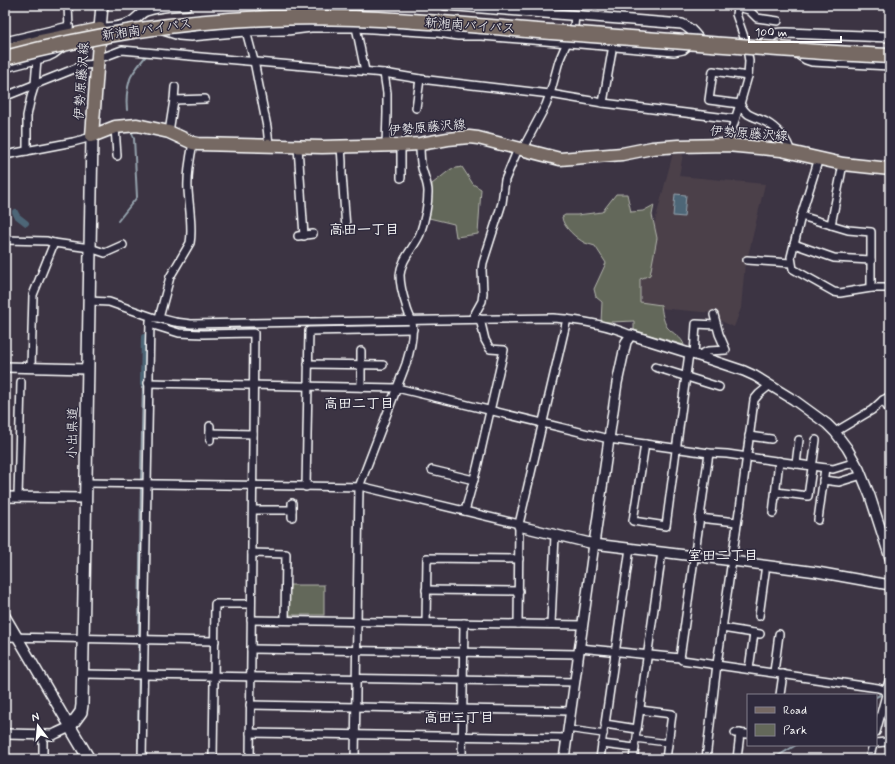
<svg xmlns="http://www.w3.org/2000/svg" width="895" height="764" viewBox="0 0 895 764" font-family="Mynerve,'Klee One',sans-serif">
	<rect width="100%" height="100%" fill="#3c3443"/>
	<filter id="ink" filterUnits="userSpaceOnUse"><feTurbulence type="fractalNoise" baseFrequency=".025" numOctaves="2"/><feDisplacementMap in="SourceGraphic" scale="8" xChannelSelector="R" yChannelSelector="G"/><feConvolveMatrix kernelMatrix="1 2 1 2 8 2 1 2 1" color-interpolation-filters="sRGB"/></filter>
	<g filter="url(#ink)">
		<path fill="#4b404a" d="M673,153L683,154L679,176L765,184L749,252L745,263L741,308L734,327L717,319L713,313L637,306L641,275Z"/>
		<g fill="#64685a" stroke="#b2b4ac">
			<path d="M462,167L473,184L481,189L478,234L456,237L454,224L429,218L432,184L451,169Z"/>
			<path d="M616,194H627L631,212L643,211L654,205L652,215L657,238L650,275L640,279V302L661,305C662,313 663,320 667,327C673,334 682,337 684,345L634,330V321L611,322H601L602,302L596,297L594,289L606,263L595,246C592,245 588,244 585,243C577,239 562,226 562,217L565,215H577L602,212Z"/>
			<rect x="288" y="585" width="36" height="30"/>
		</g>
		<path fill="#4e6677" stroke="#95a3ad" d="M675,194L686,195L684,217L673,216Z"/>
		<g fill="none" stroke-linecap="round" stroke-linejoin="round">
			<g stroke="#95a3ad" stroke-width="2">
				<path d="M127,110C126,101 127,89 130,79C132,73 142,61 146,56"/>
				<path d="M118,221L137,197L134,138L132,133"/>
				<path d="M141,481L143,383"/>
				<path d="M139,637L141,486"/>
				<path d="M876,697L880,695"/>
				<path d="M138,759L139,642"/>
				<path d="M773,759L796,745"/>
			</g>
			<g stroke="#4e6677" stroke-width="6">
				<path d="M5,122L7,149"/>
				<path d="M15,212L17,216L26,223"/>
				<path d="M143,383L144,337"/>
			</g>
			<g stroke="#fff" stroke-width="8">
				<g id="pedestrian">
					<path d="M568,729L604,734"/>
					<path d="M636,739L668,743"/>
					<path d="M602,744L605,724"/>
					<path d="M635,748L637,729"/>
				</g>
			</g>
			<g stroke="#fff" stroke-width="10">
				<g id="minor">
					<path d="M68,5L69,29"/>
					<path d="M355,5L356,27L365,71"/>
					<path d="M738,7L749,10L757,18L778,21"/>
					<path d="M246,31L254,61L267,127L269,145"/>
					<path d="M573,36L575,16"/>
					<path d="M5,41L69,26"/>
					<path d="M98,59L122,50L384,73L420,79L550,94L603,103L735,119"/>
					<path d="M5,68L48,57L54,54L62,48"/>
					<path d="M384,73L387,93V113L386,145"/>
					<path d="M748,76L713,71L709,100L740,104C742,107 744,111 748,114C753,117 760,119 766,122C775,127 789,140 790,151"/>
					<path d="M6,96L84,65L97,64"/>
					<path d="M174,100L205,99"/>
					<path d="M603,103L613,45"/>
					<path d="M416,108L420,79"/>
					<path d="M115,127L117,156"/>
					<path d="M169,132L174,100L175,87"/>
					<path d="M727,145L740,104L748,76L749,61L746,43L736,14L738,5"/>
					<path d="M341,146L342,162V174L346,228"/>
					<path d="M298,147L304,236"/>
					<path d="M522,150L546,105L550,94L559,61L567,42"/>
					<path d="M27,151V116L31,97L35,84L37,59"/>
					<path d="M5,155L73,142L88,138L92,136"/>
					<path d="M819,158L801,216L791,257L793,269L834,292L840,293L871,288H890"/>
					<path d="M401,178V145"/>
					<path d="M801,216L848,230L871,232V288"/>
					<path d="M831,225L843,164"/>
					<path d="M298,236L313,234"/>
					<path d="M5,240L47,241L54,243L90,248L105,253L123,245"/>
					<path d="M794,244L834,258L871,260"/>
					<path d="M747,260L791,263"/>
					<path d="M89,301L109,302L155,318H159L175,322L191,324L553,318C579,320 606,324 631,335"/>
					<path d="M159,318L170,277L190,243C193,228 189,206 188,190C187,174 190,158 193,143"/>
					<path d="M472,319L482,301L483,293L482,270L483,263L498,216L502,203L505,180L515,156L518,149"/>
					<path d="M150,324L179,333L203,334L254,333L250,759"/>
					<path d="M694,355L696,324L716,325"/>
					<path d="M697,356L708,351L726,350L719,334L714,315"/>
					<path d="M308,364L383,365"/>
					<path d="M31,367L33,295L54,243"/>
					<path d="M655,367L719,387"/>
					<path d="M148,383L397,388L609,439L709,453L727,454L833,469L856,462"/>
					<path d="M361,387V351"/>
					<path d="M883,400L890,411"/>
					<path d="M835,432L872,410L883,400L890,396"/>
					<path d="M210,433L253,434"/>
					<path d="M749,436L771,439"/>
					<path d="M210,440V426"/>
					<path d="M645,444L633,521L666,526L689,353"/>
					<path d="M796,464L799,440"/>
					<path d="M432,470L474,480"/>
					<path d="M823,480L839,482L862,475"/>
					<path d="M87,483L364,487L519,524L518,624"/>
					<path d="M306,487L309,331L413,329"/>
					<path d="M776,492L808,496L816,440"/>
					<path d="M18,497L21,382"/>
					<path d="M253,510H292"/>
					<path d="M465,511L477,468L504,350L490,349L485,340L480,319"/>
					<path d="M773,513L779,461"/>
					<path d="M292,517V503"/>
					<path d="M699,518L737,522"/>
					<path d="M818,520L825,468"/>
					<path d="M519,524L567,319"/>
					<path d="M630,548L605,724L637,729L662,552"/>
					<path d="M252,553L286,554L285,620"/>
					<path d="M426,590L519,591"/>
					<path d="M759,616L766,565"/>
					<path d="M251,620L583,625"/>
					<path d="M426,622L427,558L519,559"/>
					<path d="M551,624L555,535"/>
					<path d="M722,628L760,634"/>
					<path d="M5,637L215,641"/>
					<path d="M580,648L680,658L682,660L878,688L887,691L876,732"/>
					<path d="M251,649L579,654"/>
					<path d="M680,658L709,453"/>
					<path d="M749,669L754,633"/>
					<path d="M774,672L779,634"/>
					<path d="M83,674L575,682"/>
					<path d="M780,695L783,674"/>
					<path d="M250,705L571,711"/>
					<path d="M640,710L672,714L666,759"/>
					<path d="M250,733L567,738"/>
					<path d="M735,733L747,734"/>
					<path d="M43,735V759"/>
					<path d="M876,743L885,742L890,741"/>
					<path d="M142,759L150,321"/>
					<path d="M213,759L215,604H251"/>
					<path d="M355,759L359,487L406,364C410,351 414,336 412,322C410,316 407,311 406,305C403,296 400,285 400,275C401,259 414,248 420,234C424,222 428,204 428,192C428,184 424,176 422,168C420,160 420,152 420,144"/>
					<path d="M462,759L464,623"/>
					<path d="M600,759L602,744L635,748L633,759"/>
					<path d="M706,759L717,664L739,511L740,509L754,400L759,394L770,385"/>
					<path d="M737,759L740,733"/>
					<path d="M869,759L873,745"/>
				</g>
			</g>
			<g stroke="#fff" stroke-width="12">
				<g id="tertiary">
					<path d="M445,5L682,24C689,27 693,32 698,38"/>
					<path d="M100,29C110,27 123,27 131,22C137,19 140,13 146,11C159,6 174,6 187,5"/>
					<path d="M160,29L179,35L191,36L246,31L287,30L311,27H356L438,32L458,35H482L545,40L674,51L683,49L692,42"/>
					<path d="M758,44C768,45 767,38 775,34C778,33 782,33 786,33L890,37"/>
					<path d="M794,51L806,59L812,61L890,65"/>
					<path d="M5,367L88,369"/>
					<path d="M5,497L86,498"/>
					<path d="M519,526L594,544L694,556L817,572L890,585"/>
					<path d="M5,616L70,727L57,733L53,735L5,734"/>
					<path d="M890,681L887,691L890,690"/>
					<path d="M564,759L594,544L617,383L626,342L631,335L705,358L744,371L755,376L794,400L827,424L835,432L847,448L859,469L870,496L890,558"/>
				</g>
			</g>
			<g stroke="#fff" stroke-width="14">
				<g id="secondary">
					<path d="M100,29L102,5"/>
					<path d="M89,759L70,727L81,712L82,705L92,136"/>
				</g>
			</g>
			<g stroke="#fff" stroke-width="15">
				<path id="primary" d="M5,51L41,41L100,29L92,136L115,127L137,125L169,132L193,143L198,144L322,147L401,145L420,144L448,139L469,137L478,138L560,159L622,154L652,148L678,146L727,145L781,150L843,164L890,169"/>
			</g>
			<use href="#pedestrian" stroke="#2f2a3d" stroke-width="5.5"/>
			<use href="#minor" stroke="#2f2a3d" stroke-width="7"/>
			<use href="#tertiary" stroke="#2f2a3d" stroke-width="9"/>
			<use href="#secondary" stroke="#2f2a3d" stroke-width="11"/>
			<use href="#primary" stroke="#766964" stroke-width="12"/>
			<g stroke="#fff" stroke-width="17" stroke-linecap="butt">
				<path id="motorway-bridge" d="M5,58C92,35 180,21 270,18C359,15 449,23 538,31C591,35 645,39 698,43C762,48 826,53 890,56"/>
			</g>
			<use href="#motorway-bridge" stroke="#766964" stroke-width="14"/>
		</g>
	</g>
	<g text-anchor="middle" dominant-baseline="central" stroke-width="3" stroke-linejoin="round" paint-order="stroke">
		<g font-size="13" fill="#fff" stroke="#2f2a3d">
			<text transform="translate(470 26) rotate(4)">新湘南バイパス</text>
			<text transform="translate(147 30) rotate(-8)">新湘南バイパス</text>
			<text transform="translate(82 81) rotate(-86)">伊勢原藤沢線</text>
			<text transform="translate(427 128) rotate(-5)">伊勢原藤沢線</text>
			<text transform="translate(749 134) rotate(4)">伊勢原藤沢線</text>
			<text transform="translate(73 433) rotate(-89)">小出県道</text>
		</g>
		<g font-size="14" font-weight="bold" fill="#fff" stroke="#2f2a3d">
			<text x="364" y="230">高田一丁目</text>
			<text x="359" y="404">高田二丁目</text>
			<text x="723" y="556">室田二丁目</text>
			<text x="459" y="718">高田三丁目</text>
		</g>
	</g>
	<rect width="895" height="764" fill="none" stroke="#2f2a3d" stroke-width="20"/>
	<rect x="10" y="10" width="875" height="744" fill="none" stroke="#fff" stroke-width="1.5" filter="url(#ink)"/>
	<rect x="747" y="694" width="130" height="52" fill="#2f2a3d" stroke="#827f8b"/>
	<rect x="755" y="707" width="20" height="6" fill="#766964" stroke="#827f8b"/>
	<text x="783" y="714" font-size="12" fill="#ffffff">Road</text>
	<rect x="755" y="724" width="20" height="12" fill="#64685a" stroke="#827f8b"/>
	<text x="783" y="734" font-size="12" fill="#ffffff">Park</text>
	<g transform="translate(38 726) rotate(344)" stroke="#2f2a3d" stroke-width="3" paint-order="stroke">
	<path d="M0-3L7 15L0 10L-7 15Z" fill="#ffffff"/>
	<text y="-6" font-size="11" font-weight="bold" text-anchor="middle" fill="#ffffff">N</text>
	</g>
	<path d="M749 36v6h92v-6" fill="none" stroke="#ffffff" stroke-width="2"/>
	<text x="755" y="36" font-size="12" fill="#ffffff" stroke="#2f2a3d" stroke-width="3" paint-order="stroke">100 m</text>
</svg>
